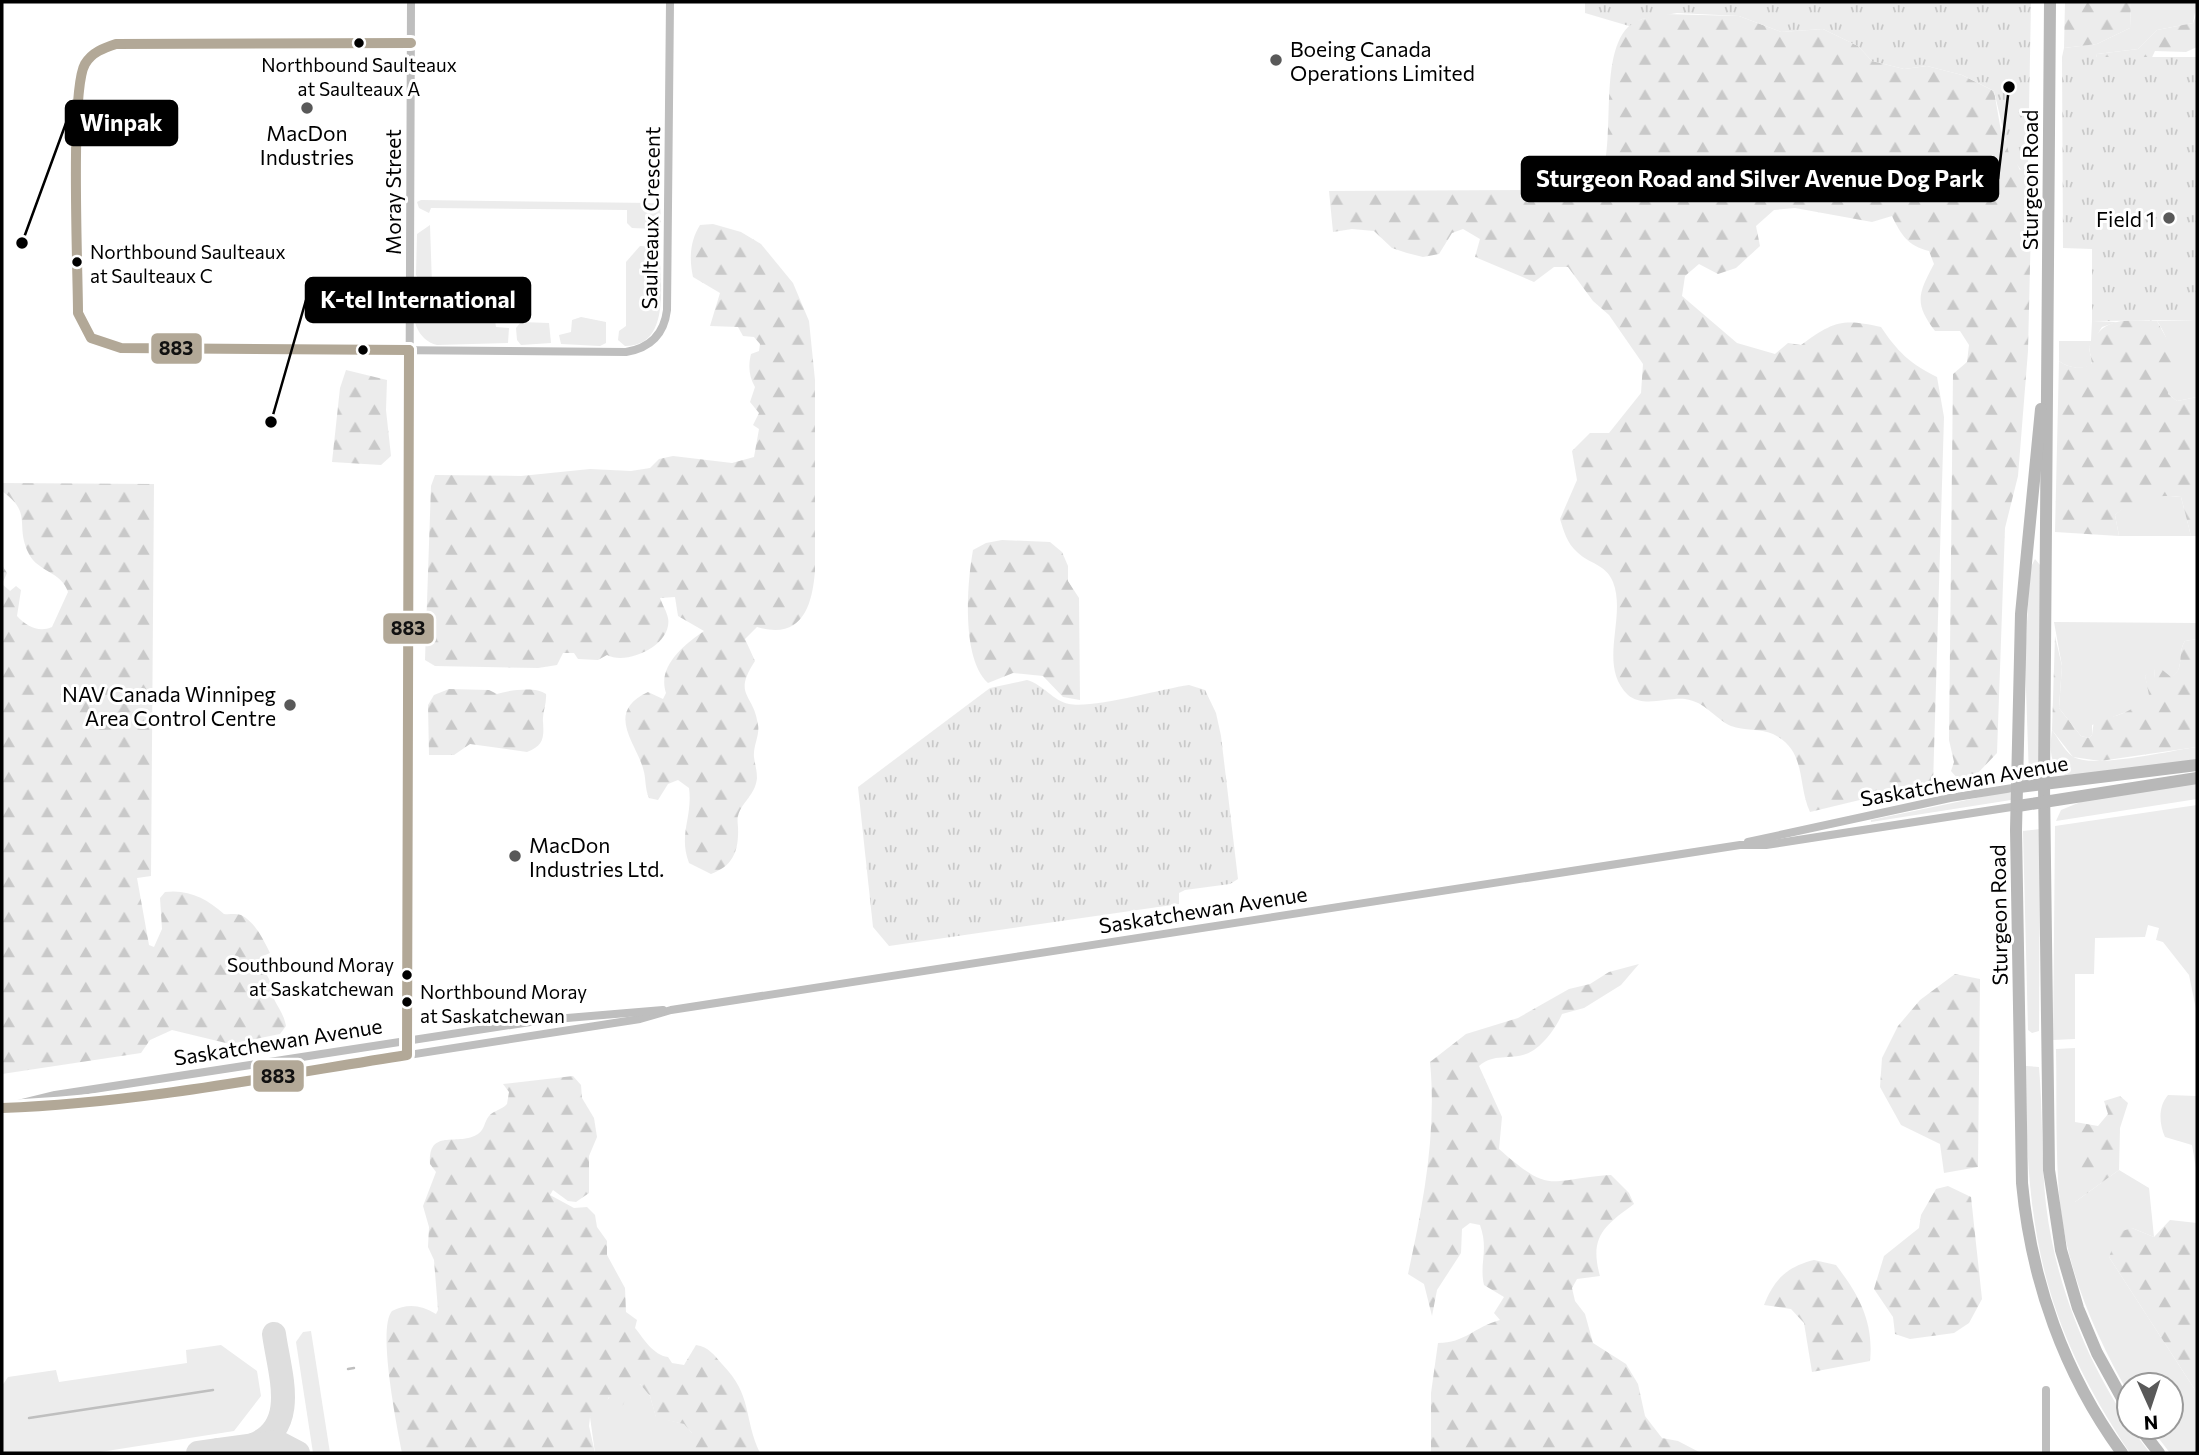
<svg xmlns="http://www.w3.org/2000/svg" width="2199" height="1455" viewBox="0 0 2199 1455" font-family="Commissioner,sans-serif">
	<defs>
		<pattern id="forest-firs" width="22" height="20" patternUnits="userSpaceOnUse" patternTransform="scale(1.75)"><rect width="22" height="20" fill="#ececec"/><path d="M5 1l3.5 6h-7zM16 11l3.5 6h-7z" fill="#c9c9c9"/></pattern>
		<pattern id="park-tufts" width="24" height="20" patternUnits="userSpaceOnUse" patternTransform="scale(1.75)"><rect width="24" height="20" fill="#ececec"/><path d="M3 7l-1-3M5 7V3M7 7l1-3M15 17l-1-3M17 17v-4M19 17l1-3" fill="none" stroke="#c9c9c9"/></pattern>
	</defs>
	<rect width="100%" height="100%" fill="#fff"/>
	<g fill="#ececec">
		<path d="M2131,2H2197L2193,23L2157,30L2138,49L2097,54L2094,64L2062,57L2064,48L2097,44L2130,28Z"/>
		<path d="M421,200L652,203L660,204L661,222L654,229L632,228L627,223V210L431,208L429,213L419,208L417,202Z"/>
		<path d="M430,225L432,285L430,287L422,285L416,275L417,234Z"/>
		<path d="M640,246L655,247L660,253C660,284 671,346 625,346L618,340L619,331L626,326V262Z"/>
		<path d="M431,298L432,320H495L496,327L509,328L508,343L437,345C418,341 406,314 422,300Z"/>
		<path d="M581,317L606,322V343L600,346L561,344L559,335L571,332L572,320Z"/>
		<path d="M2197,320V397L2177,401L2168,394C2168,364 2176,349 2157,321Z"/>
		<path d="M2092,321L2117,322L2102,327L2089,347L2092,365C2082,370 2068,368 2059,361V341H2091Z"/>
		<path d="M521,322L549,323L551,343L521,345L517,340L516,328Z"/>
		<path d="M2158,495L2181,497L2191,536H2119L2115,515L2132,500Z"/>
		<path d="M2035,559L2040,565L2039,769L2037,777H2029L2025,660L2030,569Z"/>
		<path d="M2054,622L2197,623V639L2185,641C2176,655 2186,668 2171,678L2155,669L2154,679L2149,673L2145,676L2150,695L2136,708L2092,725V735L2089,738L2081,736L2059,708L2062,666Z"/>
		<path d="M2052,730C2058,738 2064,750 2072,756C2091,770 2172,750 2197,747V762L2067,776C2048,766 2050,749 2052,730Z"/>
		<path d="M2197,783V799L2056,821L2061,810L2083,801Z"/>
		<path d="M2005,792L2011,793V800L1871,822V820Z"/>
		<path d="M2197,805V1174L2192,1145L2165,1137C2159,1123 2158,1107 2168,1095L2197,1096V1014L2189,975L2163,942L2156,940L2159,928L2148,925L2145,937L2095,938L2094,974H2075V1039L2053,1040L2055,826Z"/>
		<path d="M2040,829L2039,1031L2032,1033L2028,1030L2023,831Z"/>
		<path d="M2075,1048V1202L2119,1170L2149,1188L2154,1237L2132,1228L2109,1257L2197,1393V1453H2170L2150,1427H2171V1385H2129V1394C2096,1337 2067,1271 2060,1204C2055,1153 2057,1100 2056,1049Z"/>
		<path d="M2026,1066L2039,1067C2043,1113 2041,1160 2046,1205C2057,1295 2095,1382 2150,1453H2130C2040,1320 2025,1224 2026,1066Z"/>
		<path d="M311,1331L330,1453H313L296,1342L303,1332Z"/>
		<path d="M221,1345L257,1371L261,1396L234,1431L94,1453H6L2,1450V1386L8,1377L56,1370L59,1382L187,1363L186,1350Z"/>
		<path d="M640,1384L650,1396L656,1417L684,1424L692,1433V1453H595L590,1417L610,1397L626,1394L630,1387Z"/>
	</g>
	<g fill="url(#forest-firs)">
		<path d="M2065,2H2131L2130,28L2097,44L2064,48Z"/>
		<path d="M2197,13V47L2186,52L2155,51L2145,72L2094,64L2097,54L2138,49L2157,30L2193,23Z"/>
		<path d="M1664,14L1739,16L1781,32L1823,29L1858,46L1872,61L1904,69L1927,66L1962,75L1994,91L2001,131L2020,170L2028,164L2031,224L2028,351L2018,476L2005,528L1997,753L1976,775L1957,778L1951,771L1954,762L1949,740L1953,374L1967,362L1969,345L1960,331H1935C1914,303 1918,294 1934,264L1929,251C1908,246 1901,235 1892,216L1872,222L1795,208L1774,210L1756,226L1760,246L1736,268L1718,274L1699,264L1685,276L1682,296L1737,343L1775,354L1788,343L1801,345C1833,322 1841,318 1881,327C1897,351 1910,364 1937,377L1944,417L1933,785L1925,790L1868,798L1810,812C1797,784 1807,750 1773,734C1760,728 1744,731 1731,726C1714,718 1706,702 1685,699C1668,697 1643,708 1628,695C1597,665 1627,618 1613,582C1606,564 1589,564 1577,552C1567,543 1564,532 1560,519L1577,480L1572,451L1590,433H1609L1641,393L1643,364L1609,315L1593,301L1568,267H1554L1534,282L1475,257L1480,239L1463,229L1452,233L1439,254L1423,257L1407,253L1392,248L1374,231L1352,229L1333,232L1329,191L1526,190L1567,193L1594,191C1621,158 1595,61 1628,27C1637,18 1652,17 1664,14Z"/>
		<path d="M713,224L741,232L761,244L793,283L809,321L815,380V571C812,608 801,640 757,627L745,639L755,661C732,696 754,693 758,725C760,735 753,746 754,757C755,765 757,770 757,778C755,796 742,801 738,816C737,818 738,826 738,827C739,851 733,866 711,874L689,863C678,834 693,817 689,788L678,780L668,784L658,800L649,798C645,789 646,781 644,772C638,744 603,713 648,692L663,699L666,693C657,666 684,645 704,631L678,616L675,597L660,598C662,604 667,612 668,618C673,645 627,666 607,655L598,660L578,659L574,653H563L557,665L538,668L435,666L425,660L431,486L435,475L521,476L590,469L631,471L650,468L659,459L673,456L732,463L754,457L759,429L753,425L759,413L750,402L755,387C749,377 748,366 751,354L759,351L760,344L754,337L743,336L738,327L710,326L720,293L693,277C689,258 690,241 700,225Z"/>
		<path d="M2157,321L2173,350L2168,394L2177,401L2197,397V536H2191L2181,497C2154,494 2136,497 2115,515L2119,536L2055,532L2059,361C2068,368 2082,370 2092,364L2089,347C2104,315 2126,321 2157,321Z"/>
		<path d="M346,370L387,380L386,410L391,456L381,465L332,462L340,388Z"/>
		<path d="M2,483L154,484L151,876L137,878L149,945L154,947L162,929L160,898L165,892C189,889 207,899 224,914C229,915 235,913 241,915C255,922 263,939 270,953L263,956L267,967L265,973C273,982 270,990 274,999C279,1009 284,1015 286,1026L280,1034L230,1044L172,1030L150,1040L141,1053L2,1074V565L7,573L2,584L10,591L16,586L21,590L17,616C26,626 39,633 52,627L68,592C61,571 38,572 29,554C14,525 34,514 2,491Z"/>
		<path d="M1002,540L1050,542L1062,552L1068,566V581L1079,598L1080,700L1063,697L1043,676L1013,673L988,683C961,659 967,583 973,550L986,543Z"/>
		<path d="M2055,636L2062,666L2059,708L2081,736L2089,738L2092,735L2094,720C2118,717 2132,712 2149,695L2145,676L2149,672L2154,678L2155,669L2160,668L2171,677C2186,668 2176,655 2185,641L2197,639V747L2100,761L2073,757L2052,730Z"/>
		<path d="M449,689L489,690L497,694C509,690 536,686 546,694C547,703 542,713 543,722C544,737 544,746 527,752L470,744L454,755H429L428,705L434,695Z"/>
		<path d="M1639,964L1621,985L1584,1008L1562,1014C1556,1028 1541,1049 1526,1054C1509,1060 1494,1053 1479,1066L1502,1117L1499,1149C1552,1196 1548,1179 1611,1175L1629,1193L1634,1204C1604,1226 1589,1237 1600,1276L1577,1279L1572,1288L1575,1301L1585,1314L1593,1343L1626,1364L1638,1384L1645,1416L1662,1438L1678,1441L1701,1453H1431V1393L1438,1343C1465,1343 1474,1327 1500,1320L1494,1313L1504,1297L1484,1285C1479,1263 1489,1250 1480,1225L1470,1223L1462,1229L1461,1253L1437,1290L1432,1316L1424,1284L1408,1274C1423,1205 1437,1133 1430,1062L1466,1034L1518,1018L1569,989L1590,984L1609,972Z"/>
		<path d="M1955,974L1980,979L1978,1167L1944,1173L1940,1144L1901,1125L1880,1087L1882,1058L1898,1026L1920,1000Z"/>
		<path d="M573,1076L581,1085L582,1098L594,1118L597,1137L589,1156V1193L576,1202L568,1201L553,1190L550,1195L574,1208L587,1207L595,1215L597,1227L607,1241V1255L625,1288L626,1312L637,1320L635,1328C644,1339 653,1355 668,1357L672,1363L684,1365L696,1345C709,1347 714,1355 722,1364C753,1396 743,1417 760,1453H692V1433L684,1424L656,1418L650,1396L640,1384L633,1390L630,1388L623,1405L615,1407L609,1397L601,1413L590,1417L589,1426L595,1453H402C397,1427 377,1328 392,1311C408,1303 421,1305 436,1314L438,1310L434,1260L428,1247L429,1227L423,1206L436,1172L430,1164C428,1127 458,1147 478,1134C485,1129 484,1122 489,1116C494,1110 502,1110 507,1104L509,1092L503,1084Z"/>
		<path d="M2120,1096L2128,1103L2120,1128L2119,1170L2075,1202V1122L2098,1126L2108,1114L2104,1101Z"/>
		<path d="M1948,1186L1971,1197L1982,1299L1969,1323L1954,1333L1910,1339L1895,1334L1893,1317L1874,1289L1884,1256L1919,1228L1921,1215L1936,1189Z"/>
		<path d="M2170,1220L2197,1223V1393L2109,1257L2119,1232L2132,1228L2154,1237Z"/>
		<path d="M1814,1260L1836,1265C1859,1295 1874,1322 1870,1361L1812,1372L1804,1323L1791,1309L1764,1305C1774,1280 1786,1267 1814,1260Z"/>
	</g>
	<g fill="url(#park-tufts)">
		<path d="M1585,2H2031L2028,164L2021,170L2009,154L1994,91L1962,75L1927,66L1904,69L1872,61L1858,46L1823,29L1781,32L1739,16L1677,13L1642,19L1629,26L1585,13Z"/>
		<path d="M2062,57H2197V320L2092,321V249L2063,248Z"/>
		<path d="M1027,680C1044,685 1053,701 1069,704C1092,709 1161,689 1189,685L1205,690L1216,713L1221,736L1238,879L1230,884L1185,890L1179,893V904L889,946L873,927L858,787L990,688Z"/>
	</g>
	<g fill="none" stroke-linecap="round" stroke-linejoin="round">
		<g stroke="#bfbfbf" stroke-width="2.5">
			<path d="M348,1369L354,1368"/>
			<path d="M29,1418L213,1390"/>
		</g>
		<g stroke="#dedede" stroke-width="24">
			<path d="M253,1445C300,1427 279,1372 274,1334"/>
			<path d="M198,1453L219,1450"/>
			<path d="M227,1453L219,1450L277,1442L298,1453"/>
		</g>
		<g stroke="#bebebe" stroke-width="8">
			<path d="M411,43L116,44L91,53L78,82V313L91,338L121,348L626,352C650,348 664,335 667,310L670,2"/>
			<path d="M1748,842L1950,798L2019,787"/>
			<path d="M407,1055L411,2"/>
			<path d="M18,1106H59L157,1094L640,1019L671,1010L1740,845H1766L2018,806"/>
			<path d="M2,1108L55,1095L543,1020L663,1010"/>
			<path d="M2046,1453V1390"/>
		</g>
		<g stroke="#b8b8b8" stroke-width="12">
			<path d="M2050,2L2044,785L2049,1170L2061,1250L2078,1308L2097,1353L2129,1411"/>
			<path d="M2041,409L2021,614L2016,830L2022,1183C2031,1280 2064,1374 2122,1453"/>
			<path d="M2019,787L2197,765"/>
			<path d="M2018,806L2197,778"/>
			<path d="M2139,1427L2159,1453"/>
		</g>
		<g stroke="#fff" stroke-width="16">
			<g id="bus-1">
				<path d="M409,350L121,348L91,338L78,313C78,271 70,90 85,64C92,52 104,48 116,44L411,43"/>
				<path d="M2,1108C138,1103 273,1076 407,1055L409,350"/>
			</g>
		</g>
		<use href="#bus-1" stroke="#b2a897" stroke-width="10"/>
	</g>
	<g fill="#000" stroke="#fff" stroke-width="2.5">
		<circle cx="359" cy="43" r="6"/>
		<circle cx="77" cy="262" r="6"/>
		<circle cx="363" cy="350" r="6"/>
		<circle cx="407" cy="975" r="6"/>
		<circle cx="407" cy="1002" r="6"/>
	</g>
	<g fill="#595959" stroke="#fff" stroke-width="2.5">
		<circle cx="1276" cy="60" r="7"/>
		<circle cx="307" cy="108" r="7"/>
		<circle cx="2169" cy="218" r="7"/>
		<circle cx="290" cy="705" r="7"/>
		<circle cx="515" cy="856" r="7"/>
	</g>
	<g text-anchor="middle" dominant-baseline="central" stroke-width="6" stroke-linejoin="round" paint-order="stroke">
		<g font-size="19" fill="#000" stroke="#fff" text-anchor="start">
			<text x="359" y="64" text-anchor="middle">Northbound Saulteaux<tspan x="359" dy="24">at Saulteaux A</tspan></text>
			<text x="90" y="251">Northbound Saulteaux<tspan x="90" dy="24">at Saulteaux C</tspan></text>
			<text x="394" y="964" text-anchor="end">Southbound Moray<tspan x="394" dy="24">at Saskatchewan</tspan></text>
			<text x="420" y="991">Northbound Moray<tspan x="420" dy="24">at Saskatchewan</tspan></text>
		</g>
		<g font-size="21" fill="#000" stroke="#fff" text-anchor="start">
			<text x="1290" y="48">Boeing Canada<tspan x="1290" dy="24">Operations Limited</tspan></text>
			<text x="307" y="132" text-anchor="middle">MacDon<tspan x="307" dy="24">Industries</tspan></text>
			<text x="2155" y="218" text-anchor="end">Field 1</text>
			<text x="276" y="693" text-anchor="end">NAV Canada Winnipeg<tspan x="276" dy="24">Area Control Centre</tspan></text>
			<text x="529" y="844">MacDon<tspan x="529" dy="24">Industries Ltd.</tspan></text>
		</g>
		<g font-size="21" fill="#000" stroke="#fff">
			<text transform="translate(2029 180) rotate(-90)">Sturgeon Road</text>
			<text transform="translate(392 192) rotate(-90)">Moray Street</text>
			<text transform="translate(650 218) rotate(-89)">Saulteaux Crescent</text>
			<text transform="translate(1964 780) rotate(-10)">Saskatchewan Avenue</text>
			<text transform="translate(1203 909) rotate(-9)">Saskatchewan Avenue</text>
			<text transform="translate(1998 915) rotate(-91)">Sturgeon Road</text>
			<text transform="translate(278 1041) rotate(-9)">Saskatchewan Avenue</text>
		</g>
	</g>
	<path fill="none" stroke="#000" stroke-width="2.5" d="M22 243L66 123M2009 87L1998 179M271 422L306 300"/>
	<g fill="#000" stroke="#fff" stroke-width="2.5">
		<circle cx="22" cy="243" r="7"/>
		<circle cx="2009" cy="87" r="7"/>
		<circle cx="271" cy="422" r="7"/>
	</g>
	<g fill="#000" stroke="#000" stroke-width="2.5">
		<rect x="66" y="101" width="111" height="44" rx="7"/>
		<rect x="1522" y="157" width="476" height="44" rx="7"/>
		<rect x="306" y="278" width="224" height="44" rx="7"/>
	</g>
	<g font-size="23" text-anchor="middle" font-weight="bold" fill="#fff">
		<text x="121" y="131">Winpak</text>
		<text x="1760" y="187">Sturgeon Road and Silver Avenue Dog Park</text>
		<text x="418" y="308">K-tel International</text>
	</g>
	<g stroke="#fff" stroke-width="2.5">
		<rect x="150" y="332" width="53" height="33" rx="7" fill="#b2a897"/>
		<rect x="382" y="612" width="53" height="33" rx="7" fill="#b2a897"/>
		<rect x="252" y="1059" width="53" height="34" rx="7" fill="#b2a897"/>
	</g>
	<g font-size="19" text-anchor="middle" font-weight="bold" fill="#111">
		<text x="176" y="355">883</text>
		<text x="408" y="635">883</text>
		<text x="278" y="1083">883</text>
	</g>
	<rect width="2199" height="1455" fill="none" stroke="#000000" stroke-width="7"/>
	<g transform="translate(2150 1406) rotate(177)"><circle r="33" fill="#ffffff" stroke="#999999" stroke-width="2"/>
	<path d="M0-5L12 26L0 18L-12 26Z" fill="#595959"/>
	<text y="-10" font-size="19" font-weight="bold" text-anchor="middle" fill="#000000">N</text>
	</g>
</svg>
